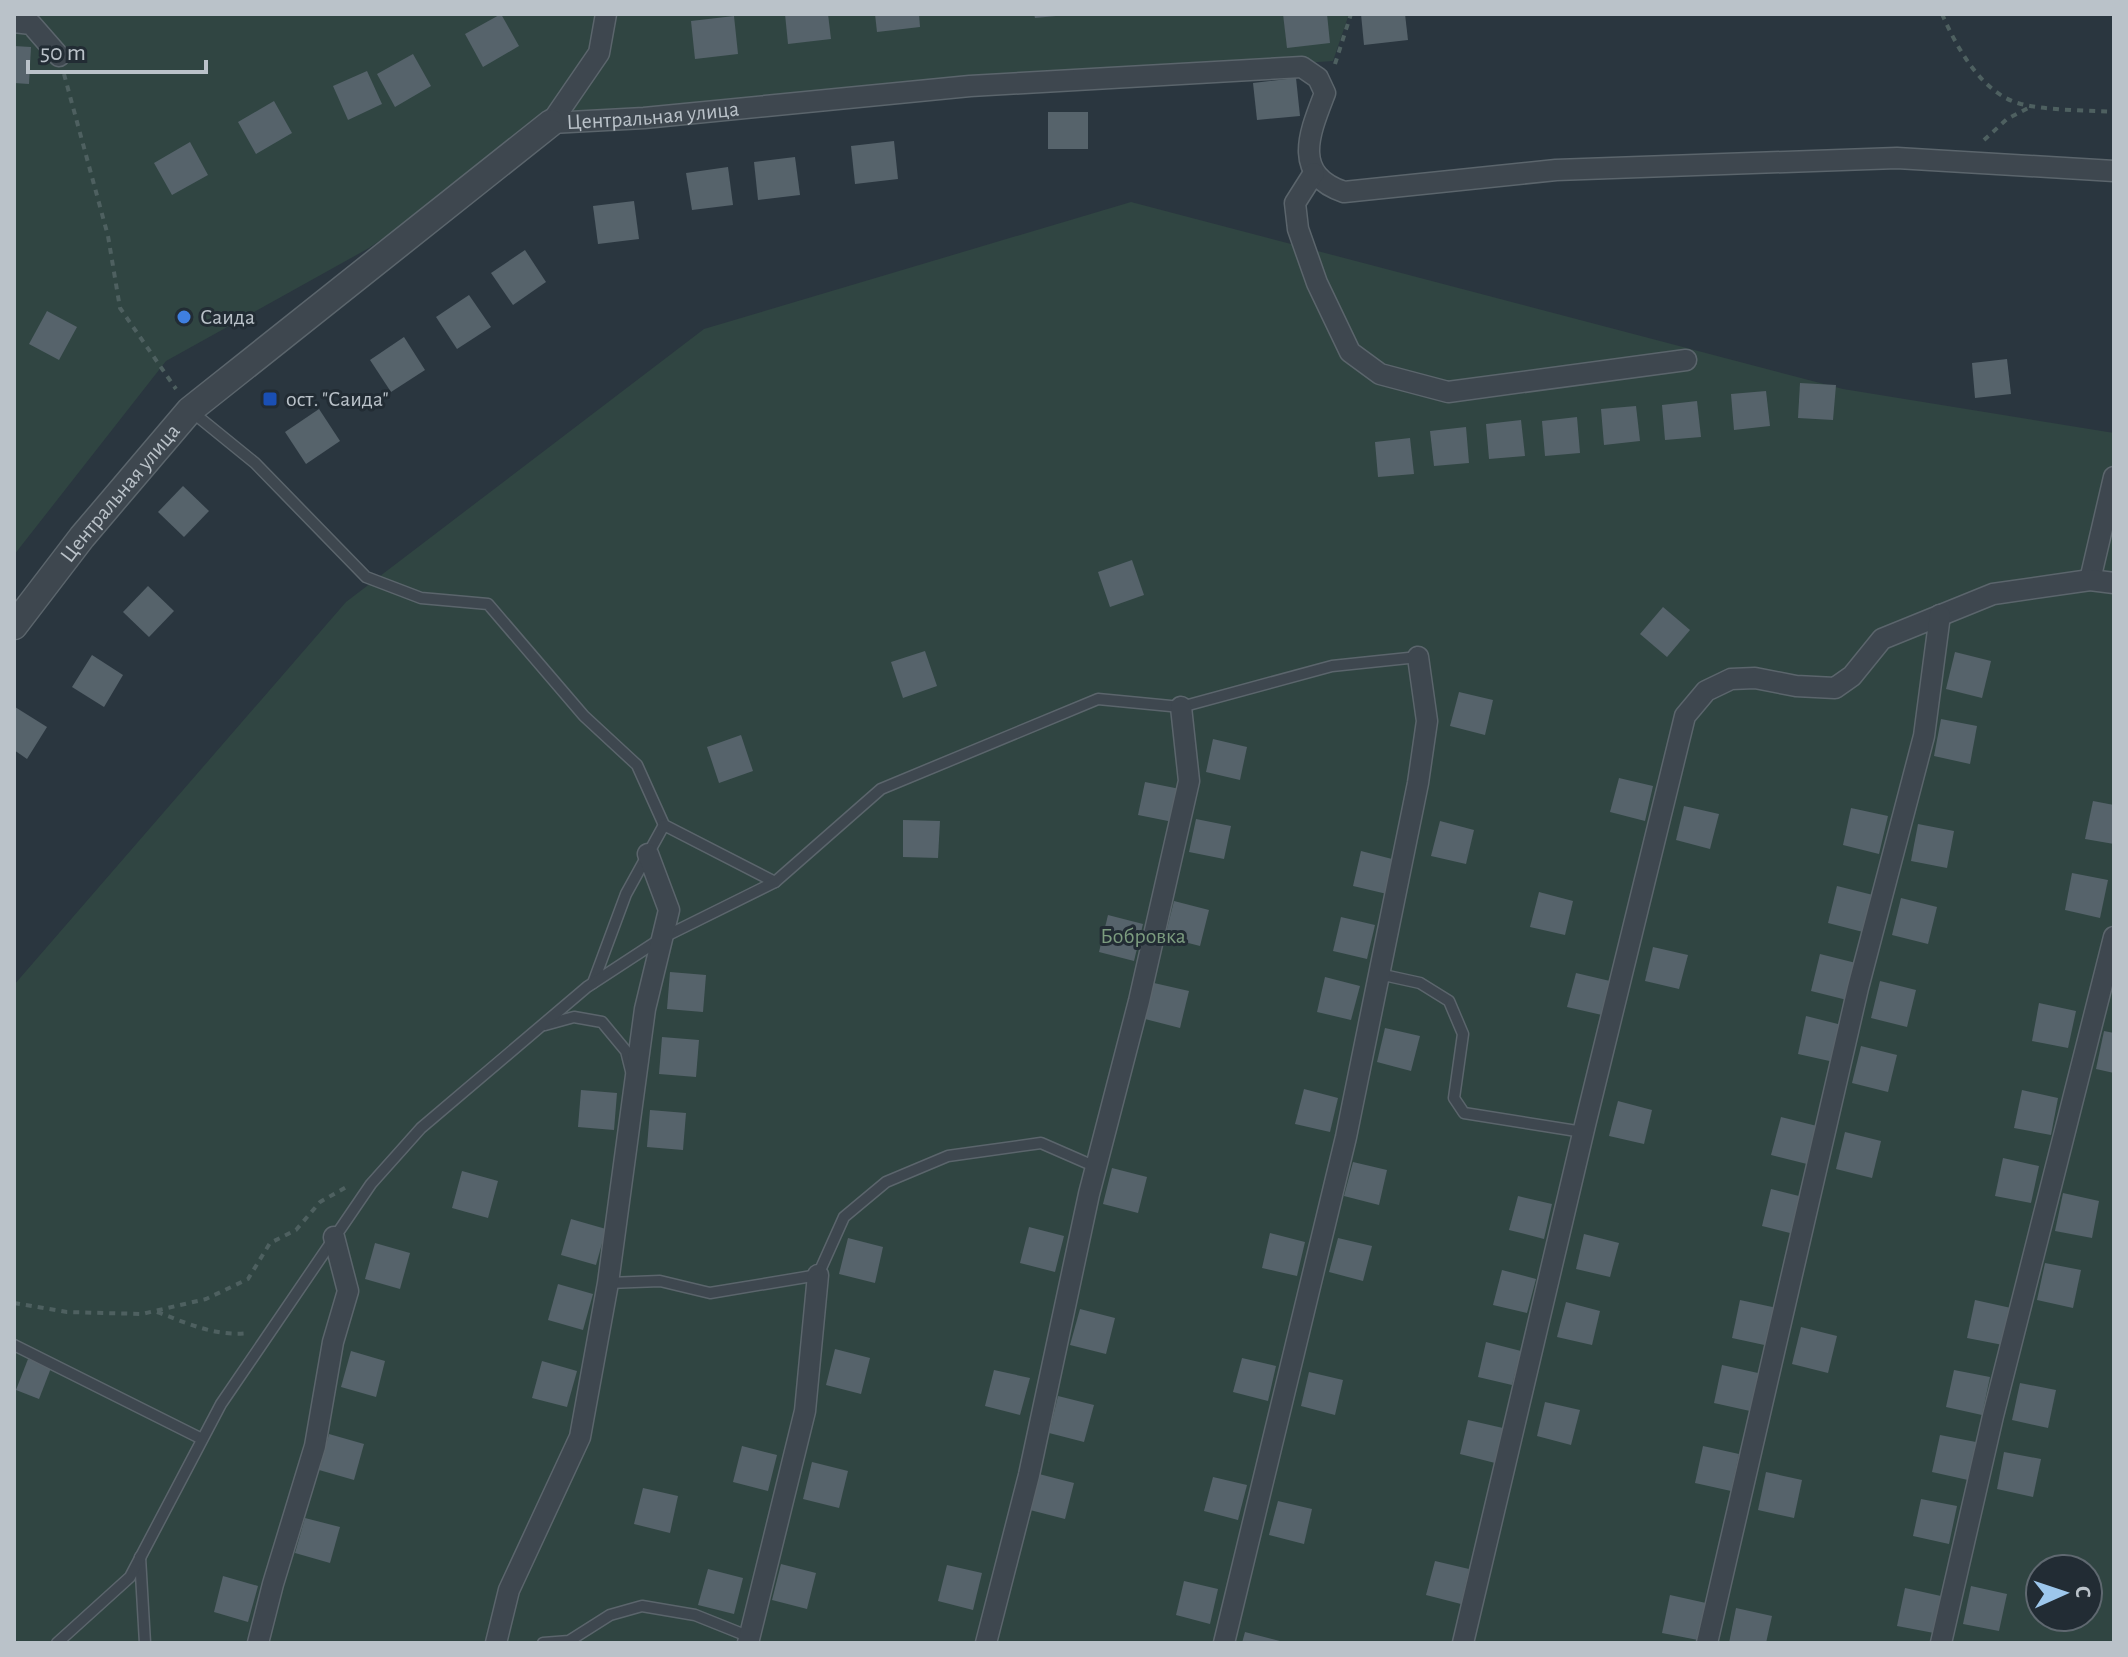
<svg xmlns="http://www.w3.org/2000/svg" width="2128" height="1657" viewBox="0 0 2128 1657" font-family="'Alegreya Sans',sans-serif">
	<rect width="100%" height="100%" fill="#2a363f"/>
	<g fill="#304542" fill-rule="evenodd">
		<path d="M14,14H1349L1333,61L970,86L551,123L369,248L166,361L14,555Z"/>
		<path d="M1131,202L1843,389L2114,433V1643H14V985L346,602L704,329ZM2040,1569H2088V1617H2040Z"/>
	</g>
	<g fill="#56636b">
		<path d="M501,14L519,46L483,67L465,34Z"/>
		<path d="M785,14H828L831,39L788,44Z"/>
		<path d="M875,14H919L920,27L877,32Z"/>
		<path d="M1034,14H1055L1056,16L1035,18Z"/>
		<path d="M1283,14H1327L1330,43L1287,48Z"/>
		<path d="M1361,14H1405L1408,40L1364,45Z"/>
		<path d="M734,16L738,54L695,59L691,21Z"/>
		<path d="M14,46L31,47L29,84L14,83Z"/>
		<path d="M413,54L431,86L395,107L377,74Z"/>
		<path d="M367,71L382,104L348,120L333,86Z"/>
		<path d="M1296,78L1300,116L1257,120L1253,83Z"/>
		<path d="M274,101L292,133L256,154L238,122Z"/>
		<rect x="1048" y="112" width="40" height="37"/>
		<path d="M894,141L898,179L855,184L851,146Z"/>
		<path d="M190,142L208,175L172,195L154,163Z"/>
		<path d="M795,157L800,195L758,200L754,162Z"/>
		<path d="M728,167L733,205L692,210L686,173Z"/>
		<path d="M634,201L639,239L598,244L593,206Z"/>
		<path d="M525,250L546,282L513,305L491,273Z"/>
		<path d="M469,295L491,327L457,349L436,317Z"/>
		<path d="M47,311L77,327L59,360L29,344Z"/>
		<path d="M404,337L425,370L391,392L370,360Z"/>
		<path d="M2007,359L2011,394L1975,398L1972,363Z"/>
		<path d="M1800,383L1836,385L1833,420L1798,418Z"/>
		<path d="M1766,391L1770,426L1734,430L1731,394Z"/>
		<path d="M1697,401L1701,437L1665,440L1662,405Z"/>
		<path d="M1636,406L1640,441L1604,445L1601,409Z"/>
		<path d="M319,409L340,441L306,464L285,432Z"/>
		<path d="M1577,417L1580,453L1545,456L1542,421Z"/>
		<path d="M1521,420L1525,456L1489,459L1486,424Z"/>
		<path d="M1466,427L1469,463L1434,466L1430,431Z"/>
		<path d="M1410,438L1414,474L1378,477L1375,442Z"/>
		<path d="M183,486L209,511L184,537L158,512Z"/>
		<path d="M1132,560L1144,595L1110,607L1098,572Z"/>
		<path d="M148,586L174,611L149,637L123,612Z"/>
		<path d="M1663,607L1690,630L1667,657L1640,634Z"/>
		<path d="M925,651L937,686L903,698L891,662Z"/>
		<path d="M1955,652L1991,661L1982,698L1946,689Z"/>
		<path d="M92,655L123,675L104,707L72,687Z"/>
		<path d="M1459,692L1493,700L1485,735L1450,726Z"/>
		<path d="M15,707L47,727L27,759L14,750Z"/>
		<path d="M1941,719L1977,726L1970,764L1934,756Z"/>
		<path d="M741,735L753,771L719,783L707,747Z"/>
		<path d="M1213,739L1247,747L1240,780L1206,772Z"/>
		<path d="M1619,778L1653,786L1645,821L1610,812Z"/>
		<path d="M1145,782L1180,789L1173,822L1138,815Z"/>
		<path d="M2093,801L2114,805V844L2085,839Z"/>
		<path d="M1684,806L1719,814L1710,849L1676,840Z"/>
		<path d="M1851,808L1888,816L1879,854L1843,845Z"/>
		<path d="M1196,819L1231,826L1224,859L1189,852Z"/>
		<path d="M903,820L940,821L938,858L903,857Z"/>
		<path d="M1440,821L1474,830L1466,864L1431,856Z"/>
		<path d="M1918,824L1954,831L1947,868L1911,861Z"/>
		<path d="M1361,851L1396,860L1387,894L1353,886Z"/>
		<path d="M2072,873L2108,880L2100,918L2065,910Z"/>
		<path d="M1837,886L1873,895L1863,932L1828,923Z"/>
		<path d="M1539,892L1573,901L1565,935L1530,927Z"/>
		<path d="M1901,898L1937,907L1928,944L1892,935Z"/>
		<path d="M1174,901L1209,910L1200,946L1165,937Z"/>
		<path d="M1108,915L1143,924L1134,961L1099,952Z"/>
		<path d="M1341,917L1375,925L1367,959L1333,951Z"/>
		<path d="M1653,947L1688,955L1679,989L1645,981Z"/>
		<path d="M1820,954L1856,963L1847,1000L1811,991Z"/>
		<path d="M670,972L706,975L703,1012L667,1009Z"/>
		<path d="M1576,973L1610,981L1602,1015L1567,1007Z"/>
		<path d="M1325,977L1360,986L1351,1020L1317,1012Z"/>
		<path d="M1880,981L1916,990L1907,1027L1871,1018Z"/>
		<path d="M1154,983L1189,991L1180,1028L1145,1019Z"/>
		<path d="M2039,1003L2076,1011L2068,1048L2032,1041Z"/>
		<path d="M1806,1016L1842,1025L1834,1062L1798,1054Z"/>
		<path d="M1385,1028L1420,1036L1411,1071L1377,1062Z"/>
		<path d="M2104,1031L2114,1033V1073L2096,1069Z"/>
		<path d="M662,1037L699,1040L696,1077L659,1074Z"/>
		<path d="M1861,1046L1897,1055L1888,1092L1852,1083Z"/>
		<path d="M1304,1089L1338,1098L1330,1132L1295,1124Z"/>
		<path d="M581,1090L617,1093L614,1130L578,1127Z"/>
		<path d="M2022,1090L2058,1098L2051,1135L2014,1128Z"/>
		<path d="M1618,1101L1652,1110L1644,1144L1609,1136Z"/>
		<path d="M650,1110L686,1113L683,1150L647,1147Z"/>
		<path d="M1781,1117L1817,1126L1807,1164L1771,1155Z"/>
		<path d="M1845,1132L1881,1141L1872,1178L1836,1169Z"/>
		<path d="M2003,1158L2039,1166L2031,1203L1995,1196Z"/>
		<path d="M1353,1162L1387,1170L1379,1205L1344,1196Z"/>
		<path d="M1112,1168L1147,1177L1138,1213L1103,1204Z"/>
		<path d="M462,1171L498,1181L488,1218L452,1208Z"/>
		<path d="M1771,1189L1807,1198L1798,1235L1762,1226Z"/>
		<path d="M2063,1193L2099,1201L2092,1238L2055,1231Z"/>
		<path d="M1518,1196L1552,1204L1544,1239L1509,1230Z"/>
		<path d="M571,1219L606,1229L596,1265L561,1255Z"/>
		<path d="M1029,1227L1064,1236L1055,1272L1020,1263Z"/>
		<path d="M1270,1233L1305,1242L1297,1276L1262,1268Z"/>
		<path d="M1584,1234L1619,1243L1610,1277L1576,1269Z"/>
		<path d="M848,1238L883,1247L875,1283L839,1274Z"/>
		<path d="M1338,1238L1372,1246L1363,1281L1329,1272Z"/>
		<path d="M375,1243L410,1253L400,1289L365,1279Z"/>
		<path d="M2045,1263L2081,1270L2073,1308L2037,1300Z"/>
		<path d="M1502,1270L1536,1279L1527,1313L1493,1305Z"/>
		<path d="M558,1284L593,1294L583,1330L548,1320Z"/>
		<path d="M1740,1300L1777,1308L1769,1346L1732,1338Z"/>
		<path d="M1975,1300L2011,1308L2003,1345L1967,1338Z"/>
		<path d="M1566,1302L1600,1311L1592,1345L1557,1337Z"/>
		<path d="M1080,1309L1115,1318L1106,1354L1070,1345Z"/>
		<path d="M1801,1327L1837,1336L1828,1373L1792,1364Z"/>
		<path d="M1486,1342L1521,1351L1512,1385L1478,1377Z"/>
		<path d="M835,1349L870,1358L861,1394L826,1385Z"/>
		<path d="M351,1351L385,1361L376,1397L341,1387Z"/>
		<path d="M1242,1358L1276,1366L1268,1401L1233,1392Z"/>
		<path d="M28,1359L51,1368L39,1399L16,1390Z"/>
		<path d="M542,1361L577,1371L567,1407L532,1398Z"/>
		<path d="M1722,1365L1758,1373L1750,1411L1714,1403Z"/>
		<path d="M994,1370L1030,1378L1020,1415L985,1406Z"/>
		<path d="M1954,1370L1990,1377L1982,1415L1946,1407Z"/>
		<path d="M1309,1372L1343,1380L1335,1415L1301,1406Z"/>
		<path d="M2020,1383L2056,1390L2048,1428L2012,1420Z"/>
		<path d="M1058,1396L1094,1405L1084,1442L1049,1433Z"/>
		<path d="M1545,1402L1580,1410L1571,1445L1537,1436Z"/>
		<path d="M1468,1420L1503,1428L1495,1463L1460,1454Z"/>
		<path d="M329,1434L364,1444L354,1480L319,1470Z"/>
		<path d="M1940,1435L1976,1442L1968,1480L1932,1472Z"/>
		<path d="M742,1446L777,1455L768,1491L733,1482Z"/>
		<path d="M1703,1446L1739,1454L1731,1491L1695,1483Z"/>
		<path d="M2004,1452L2041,1459L2033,1497L1997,1489Z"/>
		<path d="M812,1462L848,1471L839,1508L803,1499Z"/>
		<path d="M1766,1472L1802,1480L1794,1518L1758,1510Z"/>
		<path d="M1039,1474L1074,1483L1065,1519L1030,1510Z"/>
		<path d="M1213,1477L1247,1485L1238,1520L1204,1511Z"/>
		<path d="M643,1488L678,1496L670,1533L634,1524Z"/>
		<path d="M1921,1499L1957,1506L1949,1544L1913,1536Z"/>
		<path d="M1278,1501L1312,1509L1304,1544L1269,1535Z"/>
		<path d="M305,1518L340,1527L330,1563L295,1553Z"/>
		<path d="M1435,1561L1469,1569L1461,1604L1426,1595Z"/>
		<path d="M781,1564L816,1573L807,1609L772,1600Z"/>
		<path d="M947,1565L982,1573L973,1610L938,1601Z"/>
		<path d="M708,1569L743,1578L734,1614L698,1605Z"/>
		<path d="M223,1576L258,1586L248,1622L214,1612Z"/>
		<path d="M1184,1581L1218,1589L1210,1624L1176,1615Z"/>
		<path d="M1971,1586L2007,1594L1999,1631L1963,1624Z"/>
		<path d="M1905,1588L1941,1596L1934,1633L1897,1626Z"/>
		<path d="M1670,1595L1706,1603L1698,1640L1662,1633Z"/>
		<path d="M1736,1608L1772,1616L1766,1643H1729Z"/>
		<path d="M1245,1632L1284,1642V1643H1242Z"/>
	</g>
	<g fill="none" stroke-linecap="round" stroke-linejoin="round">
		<g stroke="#5b656c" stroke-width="13">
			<g id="service">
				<path d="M191,411L255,463L366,577L421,598L488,604L584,716L637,765L664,825L775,882"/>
				<path d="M1379,974L1420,983L1449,1001L1463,1034L1454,1098L1464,1113L1583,1132"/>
				<path d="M593,983L626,894L664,825"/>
				<path d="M545,1025L574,1017L602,1022L626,1051L631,1071"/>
				<path d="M608,1283L660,1281L710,1293L818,1275L844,1217L886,1182L948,1156L1041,1143L1096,1167"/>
				<path d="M14,1345L202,1439"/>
				<path d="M140,1557L145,1643"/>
				<path d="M57,1643L130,1577L221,1404L371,1184L421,1128L587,987L662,938L775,882L881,789L1098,699L1181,707L1332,666L1418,657"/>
				<path d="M543,1643L569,1641L610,1615L642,1606L695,1615L750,1637"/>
			</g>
		</g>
		<g stroke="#5b656c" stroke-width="23">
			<g id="minor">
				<path d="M14,22L31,24L59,56"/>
				<path id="s1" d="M551,123L644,118L970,86L1302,67L1318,78L1325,93C1310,132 1291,174 1344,192L1556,170L1897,158L2114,171"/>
				<path d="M551,123L599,53L606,14"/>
				<path d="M1314,173L1295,203L1298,229L1317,283L1350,352L1380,374L1448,392L1686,360"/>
				<path d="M2090,580L2114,477"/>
				<path d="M258,1643L273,1584L315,1446L333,1342L348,1291L334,1237"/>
				<path d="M496,1643L509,1590L580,1437L608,1283L645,1009L669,910L648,854"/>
				<path d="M748,1643L805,1411L818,1275"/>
				<path d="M986,1643L1029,1475L1089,1194L1139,1001L1189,781L1181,707"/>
				<path d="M1224,1643L1346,1137L1418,783L1427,721L1418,657"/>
				<path d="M1463,1643L1585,1125L1685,716L1706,691L1731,679L1755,678L1796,686L1835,688L1852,676L1882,639L1993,594L2090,580L2114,583"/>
				<path d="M1707,1643L1858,988L1924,736L1940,615"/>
				<path d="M1941,1643L1993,1416L2114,937"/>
			</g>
		</g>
		<g stroke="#5b656c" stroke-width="29">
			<g id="tertiary">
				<path id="s2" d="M14,626L82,537L190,410L551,123"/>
			</g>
		</g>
		<g stroke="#4e6060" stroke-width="4" stroke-dasharray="6 6" stroke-linecap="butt">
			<path d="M1942,14C1957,48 1982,94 2021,104C2051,111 2084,110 2114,112"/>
			<path d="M1335,64L1351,14"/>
			<path d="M64,74L108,236L120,308L176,389"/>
			<path d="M1984,140L2007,119L2032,106"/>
			<path d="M14,1303L67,1312L142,1314L206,1299L248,1279L270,1243L296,1230L320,1202L348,1186"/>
			<path d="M157,1312C187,1323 216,1337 248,1333"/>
		</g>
		<use href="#service" stroke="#3e474f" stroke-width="10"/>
		<use href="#minor" stroke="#3e474f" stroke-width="20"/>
		<use href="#tertiary" stroke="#3e474f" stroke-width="26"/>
	</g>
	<circle fill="#3f7fe0" stroke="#222c34" stroke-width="3" cx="184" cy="317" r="8"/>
	<rect fill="#1a4fb4" stroke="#222c34" stroke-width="3" x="262" y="391" width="16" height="16" rx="4"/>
	<g text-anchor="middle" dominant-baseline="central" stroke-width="6" stroke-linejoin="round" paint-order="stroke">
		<g font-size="22" fill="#bac2c9" stroke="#222c34">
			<text stroke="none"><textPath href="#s1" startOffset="102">Центральная улица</textPath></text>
			<text stroke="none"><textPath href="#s2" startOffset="170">Центральная улица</textPath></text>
		</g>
		<g font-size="22" fill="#bac2c9" stroke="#222c34" text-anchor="start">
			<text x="200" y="317">Саида</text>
			<text x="286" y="399">ост. "Саида"</text>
		</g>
		<g font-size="22" fill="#7c9c7f" stroke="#222c34">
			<text x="1143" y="936">Бобровка</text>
		</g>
	</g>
	<rect width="2128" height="1657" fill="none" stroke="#bac2c9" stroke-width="32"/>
	<g transform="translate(2064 1593) rotate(87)"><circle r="38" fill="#222c34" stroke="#5f6870" stroke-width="2"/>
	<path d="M0-6L14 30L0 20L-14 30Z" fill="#9dc7ec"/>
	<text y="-12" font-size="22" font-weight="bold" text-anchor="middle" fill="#bac2c9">С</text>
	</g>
	<path d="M28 60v12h178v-12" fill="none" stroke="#bac2c9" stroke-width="4"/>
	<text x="40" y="60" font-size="24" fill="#bac2c9" stroke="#222c34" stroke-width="6" paint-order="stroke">50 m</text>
</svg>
